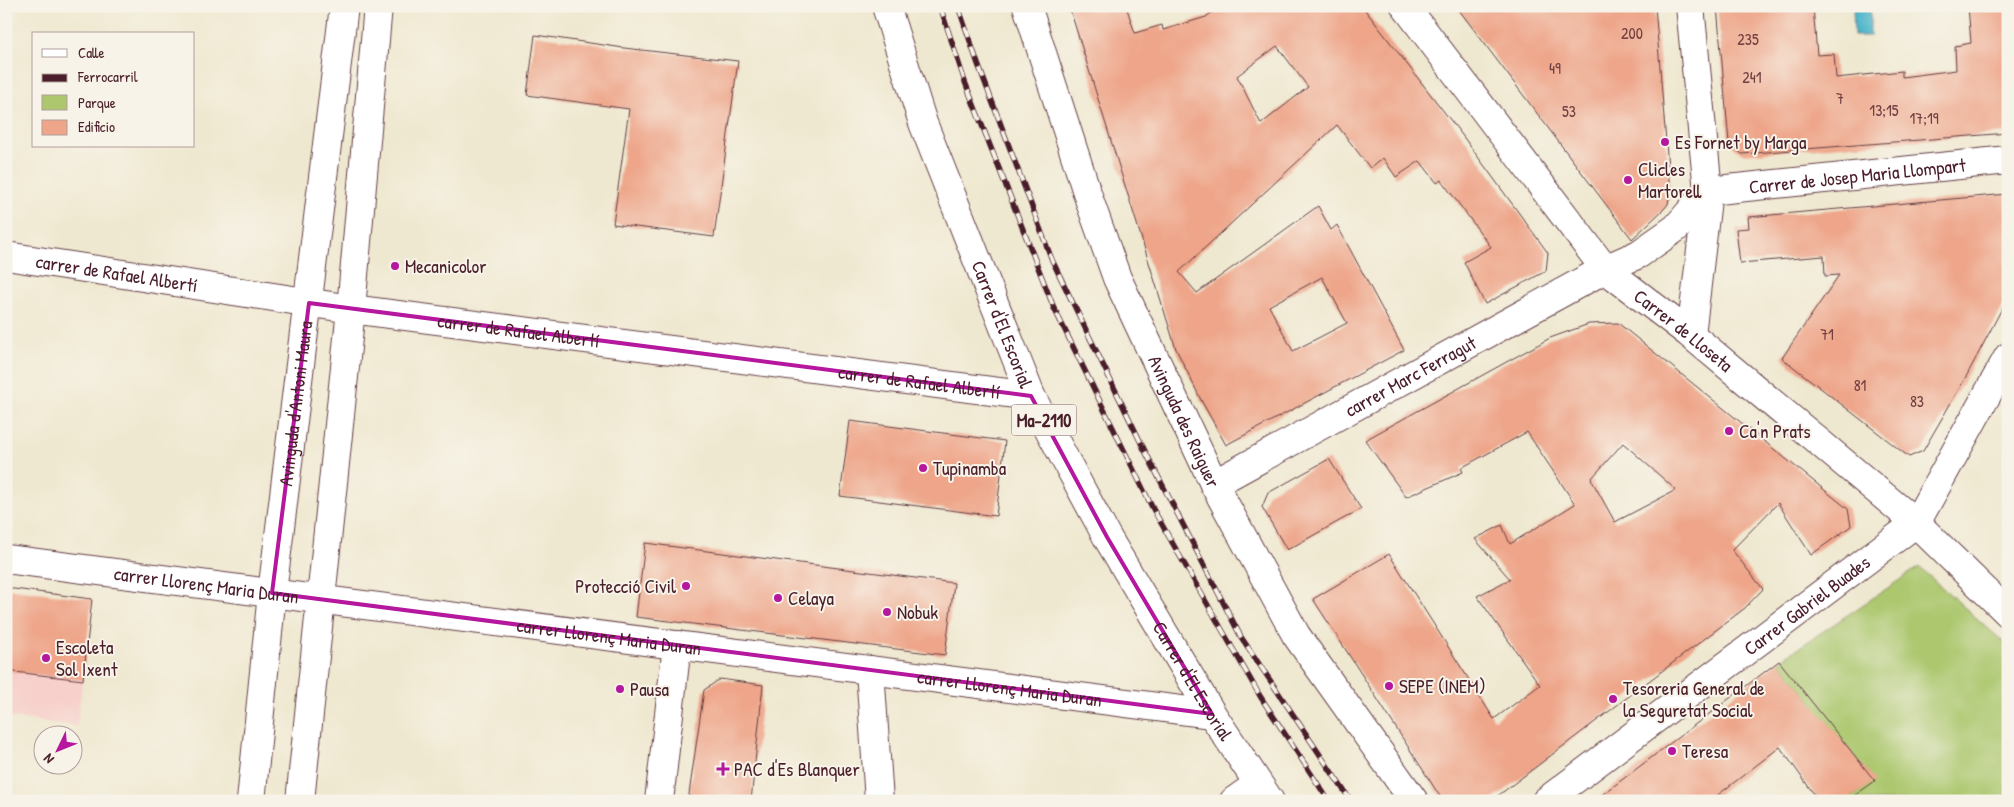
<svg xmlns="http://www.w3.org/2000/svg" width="2014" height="807" viewBox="0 0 2014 807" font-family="'Patrick Hand',sans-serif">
	<rect width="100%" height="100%" fill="#f7f3e8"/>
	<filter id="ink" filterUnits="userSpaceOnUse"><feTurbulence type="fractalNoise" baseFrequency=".02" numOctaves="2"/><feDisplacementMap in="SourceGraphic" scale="10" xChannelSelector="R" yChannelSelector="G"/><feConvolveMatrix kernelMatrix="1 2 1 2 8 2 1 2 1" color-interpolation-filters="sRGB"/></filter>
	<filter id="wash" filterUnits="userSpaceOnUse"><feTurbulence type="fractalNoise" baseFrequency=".0096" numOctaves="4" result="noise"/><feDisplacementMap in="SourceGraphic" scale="20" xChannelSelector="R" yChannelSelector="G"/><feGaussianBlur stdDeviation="1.12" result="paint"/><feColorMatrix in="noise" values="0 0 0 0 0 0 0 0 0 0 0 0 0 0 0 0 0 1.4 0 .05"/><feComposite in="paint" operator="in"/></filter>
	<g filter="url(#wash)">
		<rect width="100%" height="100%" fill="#efe8d0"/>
		<path fill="#f7d0cb" d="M6,588L92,599L77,726L6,717Z"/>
		<path fill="#acc76e" stroke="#7b734c" d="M1919,567L2008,646V801H1847L1874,781L1779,661Z"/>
		<path fill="#4cb5ca" stroke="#4b6a7a" d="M1853,6H1870V36H1854Z"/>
		<g id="blocks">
			<g fill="#eea589" fill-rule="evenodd">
				<path d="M1069,6H1126L1135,33L1162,25L1163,30L1206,17L1220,6H1362L1462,135L1548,253L1546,271L1485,304L1464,262L1491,247L1441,180L1437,183L1420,161L1396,177L1383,158L1370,168L1337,125L1179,272L1197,293L1318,206L1331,230L1337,225L1404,350L1226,445L1201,400L1176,349ZM1277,46L1308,87L1261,124L1237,76ZM1322,277L1347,323L1293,351L1269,306Z"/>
				<path d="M1456,6H1655L1670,192L1668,204L1664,209L1632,239Z"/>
				<path d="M1717,6H1813L1817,55L1834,54L1836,78L1902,71V77L1956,70L1955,46L1971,43L1968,6H2008V133L1742,154L1729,143Z"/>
				<path d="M535,35L624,48L738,61L714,237L613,224L629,109L527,95Z"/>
				<path d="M2008,194V297L1967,375L1923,451L1909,457L1782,358L1839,275L1825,276L1824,256L1740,263L1736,229L1749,228L1748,217Z"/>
				<path d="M1618,323L1848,509L1851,526L1811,555L1778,503L1732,550L1763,589L1745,608L1491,801H1443L1313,599L1389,554L1494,719L1540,685L1477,596L1510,579L1475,539L1502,525L1510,544L1575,504L1527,432L1461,468L1463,472L1406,497L1365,440L1550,338L1589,324ZM1623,443L1676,490L1615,522L1591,479Z"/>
				<path d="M850,421L1005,441L996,516L840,496Z"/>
				<path d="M1329,459L1361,509L1287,550L1262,507L1268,493Z"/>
				<path d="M645,543L954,583L945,655L636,617Z"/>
				<path d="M6,588L92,599L83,680L6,671Z"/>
				<path d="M1779,661L1875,781L1847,801H1819L1780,747L1710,801H1594Z"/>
				<path d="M720,679L763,685L751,801H688L704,690Z"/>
			</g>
		</g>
	</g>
	<g filter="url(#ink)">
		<use href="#blocks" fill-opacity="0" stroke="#633d44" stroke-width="1"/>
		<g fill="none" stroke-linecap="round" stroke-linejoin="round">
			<g stroke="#633d44" stroke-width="30">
				<g id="minor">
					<path id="s1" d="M1027,6L1091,205L1117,278L1214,484L1296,635L1414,801"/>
					<path id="s2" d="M1405,6L1605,269L1691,335L1916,523L2008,613"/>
					<path d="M1690,6L1708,191L1691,335"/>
					<path id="s3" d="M1708,191L2008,160"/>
					<path id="s4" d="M6,256L351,309L1031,396"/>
					<path id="s5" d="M1214,484L1605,269L1639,254L1676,228L1708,191"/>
					<path id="s6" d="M6,559L1212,714"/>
					<path d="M870,670L879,801"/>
					<path id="s7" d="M251,801L272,593L344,6"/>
					<path d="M300,801L351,309L378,6"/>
					<path d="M659,801L677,645"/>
					<path d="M1234,801L1258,784"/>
					<path id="s8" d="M1546,801L1916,523L2008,357"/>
				</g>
			</g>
			<g stroke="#633d44" stroke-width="30">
				<g id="primary">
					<path id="s9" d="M886,6L923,123L1031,396L1107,537L1212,714L1270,801"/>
				</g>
			</g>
			<use href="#minor" stroke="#fff" stroke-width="28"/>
			<use href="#primary" stroke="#fff" stroke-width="28"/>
			<g stroke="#4a1f2b" stroke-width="5.5">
				<g id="rail">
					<path d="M940,6L965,82L1054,308L1153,509L1260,696L1329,801"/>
					<path d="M958,6L978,64L1052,260L1144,449L1241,637L1351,801"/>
				</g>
			</g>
			<use href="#rail" stroke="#f7f3e8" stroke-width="4" stroke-dasharray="11" stroke-linecap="butt"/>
		</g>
	</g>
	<path fill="none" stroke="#b5179e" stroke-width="4" stroke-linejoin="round" d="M309,303L1031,396L1107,537L1212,714L272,593Z"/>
	<g fill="#b5179e" stroke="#f7f3e8" stroke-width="2">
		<circle cx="1665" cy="142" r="5"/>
		<circle cx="1628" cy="180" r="5"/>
		<circle cx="395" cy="266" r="5"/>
		<circle cx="1729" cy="431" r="5"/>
		<circle cx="923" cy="468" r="5"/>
		<circle cx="686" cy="586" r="5"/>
		<circle cx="778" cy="598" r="5"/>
		<circle cx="887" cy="612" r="5"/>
		<circle cx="46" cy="658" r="5"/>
		<circle cx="1389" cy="686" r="5"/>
		<circle cx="620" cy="689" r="5"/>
		<circle cx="1613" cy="699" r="5"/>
		<circle cx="1672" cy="751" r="5"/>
		<path d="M720.5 761.5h5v5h5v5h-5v5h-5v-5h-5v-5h5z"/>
	</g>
	<g text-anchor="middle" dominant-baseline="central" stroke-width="4" stroke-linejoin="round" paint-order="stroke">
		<g font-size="16" fill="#734042">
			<text x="1632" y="33">200</text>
			<text x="1748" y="39">235</text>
			<text x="1555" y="68">49</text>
			<text x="1752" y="77">241</text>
			<text x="1840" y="98">7</text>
			<text x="1884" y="110">13;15</text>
			<text x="1569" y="111">53</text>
			<text x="1924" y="118">17;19</text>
			<text x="1827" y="334">71</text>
			<text x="1860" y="385">81</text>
			<text x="1917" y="401">83</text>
		</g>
		<rect fill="#f7f3e8" stroke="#7e5f64" stroke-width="1" x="1011.5" y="404.5" width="65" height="31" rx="4"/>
		<g font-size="18" font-weight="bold" fill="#4a1f2b">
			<text x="1044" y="420">Ma-2110</text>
		</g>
		<g font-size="19" fill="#4a1f2b" stroke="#f7f3e8" text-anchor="start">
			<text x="1675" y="142">Es Fornet by Marga</text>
			<text x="1638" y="169">Clicles<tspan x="1638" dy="22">Martorell</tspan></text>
			<text x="405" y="266">Mecanicolor</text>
			<text x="1739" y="431">Ca'n Prats</text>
			<text x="933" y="468">Tupinamba</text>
			<text x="676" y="586" text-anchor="end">Protecció Civil</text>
			<text x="788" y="598">Celaya</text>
			<text x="897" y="612">Nobuk</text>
			<text x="56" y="647">Escoleta<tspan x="56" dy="22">Sol Ixent</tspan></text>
			<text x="1399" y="686">SEPE (INEM)</text>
			<text x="1623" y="688">Tesoreria General de<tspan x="1623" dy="22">la Seguretat Social</tspan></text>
			<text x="630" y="689">Pausa</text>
			<text x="1682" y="751">Teresa</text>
			<text x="734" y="769">PAC d'Es Blanquer</text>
		</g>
		<g font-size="19" fill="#4a1f2b" stroke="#f7f3e8">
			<text stroke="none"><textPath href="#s3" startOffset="150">Carrer de Josep Maria Llompart</textPath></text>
			<text stroke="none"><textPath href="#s4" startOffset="112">carrer de Rafael Albertí</textPath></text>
			<text stroke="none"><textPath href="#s9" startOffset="339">Carrer d'El Escorial</textPath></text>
			<text stroke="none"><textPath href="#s4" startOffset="518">carrer de Rafael Albertí</textPath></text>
			<text stroke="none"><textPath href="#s2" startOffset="430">Carrer de Lloseta</textPath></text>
			<text stroke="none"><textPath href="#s5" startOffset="224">carrer Marc Ferragut</textPath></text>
			<text stroke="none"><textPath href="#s4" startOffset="922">carrer de Rafael Albertí</textPath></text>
			<text stroke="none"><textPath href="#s7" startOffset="400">Avinguda d'Antoni Maura</textPath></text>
			<text stroke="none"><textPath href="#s1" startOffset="445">Avinguda des Raiguer</textPath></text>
			<text stroke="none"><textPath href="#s6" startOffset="202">carrer Llorenç Maria Duran</textPath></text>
			<text stroke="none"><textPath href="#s8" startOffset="326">Carrer Gabriel Buades</textPath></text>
			<text stroke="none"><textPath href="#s6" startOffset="608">carrer Llorenç Maria Duran</textPath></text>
			<text stroke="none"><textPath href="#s9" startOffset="744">Carrer d'El Escorial</textPath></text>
			<text stroke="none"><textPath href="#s6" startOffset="1012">carrer Llorenç Maria Duran</textPath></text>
		</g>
	</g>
	<rect width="2014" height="807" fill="none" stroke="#f7f3e8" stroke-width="25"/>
	<rect x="32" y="32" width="162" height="115" fill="#f7f3e8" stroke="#b29e9c"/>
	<rect x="42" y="49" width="25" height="8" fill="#ffffff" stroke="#b29e9c"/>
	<text x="78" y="58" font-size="15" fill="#4a1f2b">Calle</text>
	<rect x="42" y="74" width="25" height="8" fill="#4a1f2b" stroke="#b29e9c"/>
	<text x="78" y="82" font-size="15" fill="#4a1f2b">Ferrocarril</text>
	<rect x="42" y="95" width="25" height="15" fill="#acc76e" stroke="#b29e9c"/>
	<text x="78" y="108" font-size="15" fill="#4a1f2b">Parque</text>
	<rect x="42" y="120" width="25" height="15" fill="#eea589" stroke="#b29e9c"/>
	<text x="78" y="132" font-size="15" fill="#4a1f2b">Edificio</text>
	<g transform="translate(58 750) rotate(227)"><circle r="24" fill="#f7f3e8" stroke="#b29e9c"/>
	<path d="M0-4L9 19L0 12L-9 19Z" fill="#b5179e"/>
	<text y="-8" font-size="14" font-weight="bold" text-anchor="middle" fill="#4a1f2b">N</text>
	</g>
</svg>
